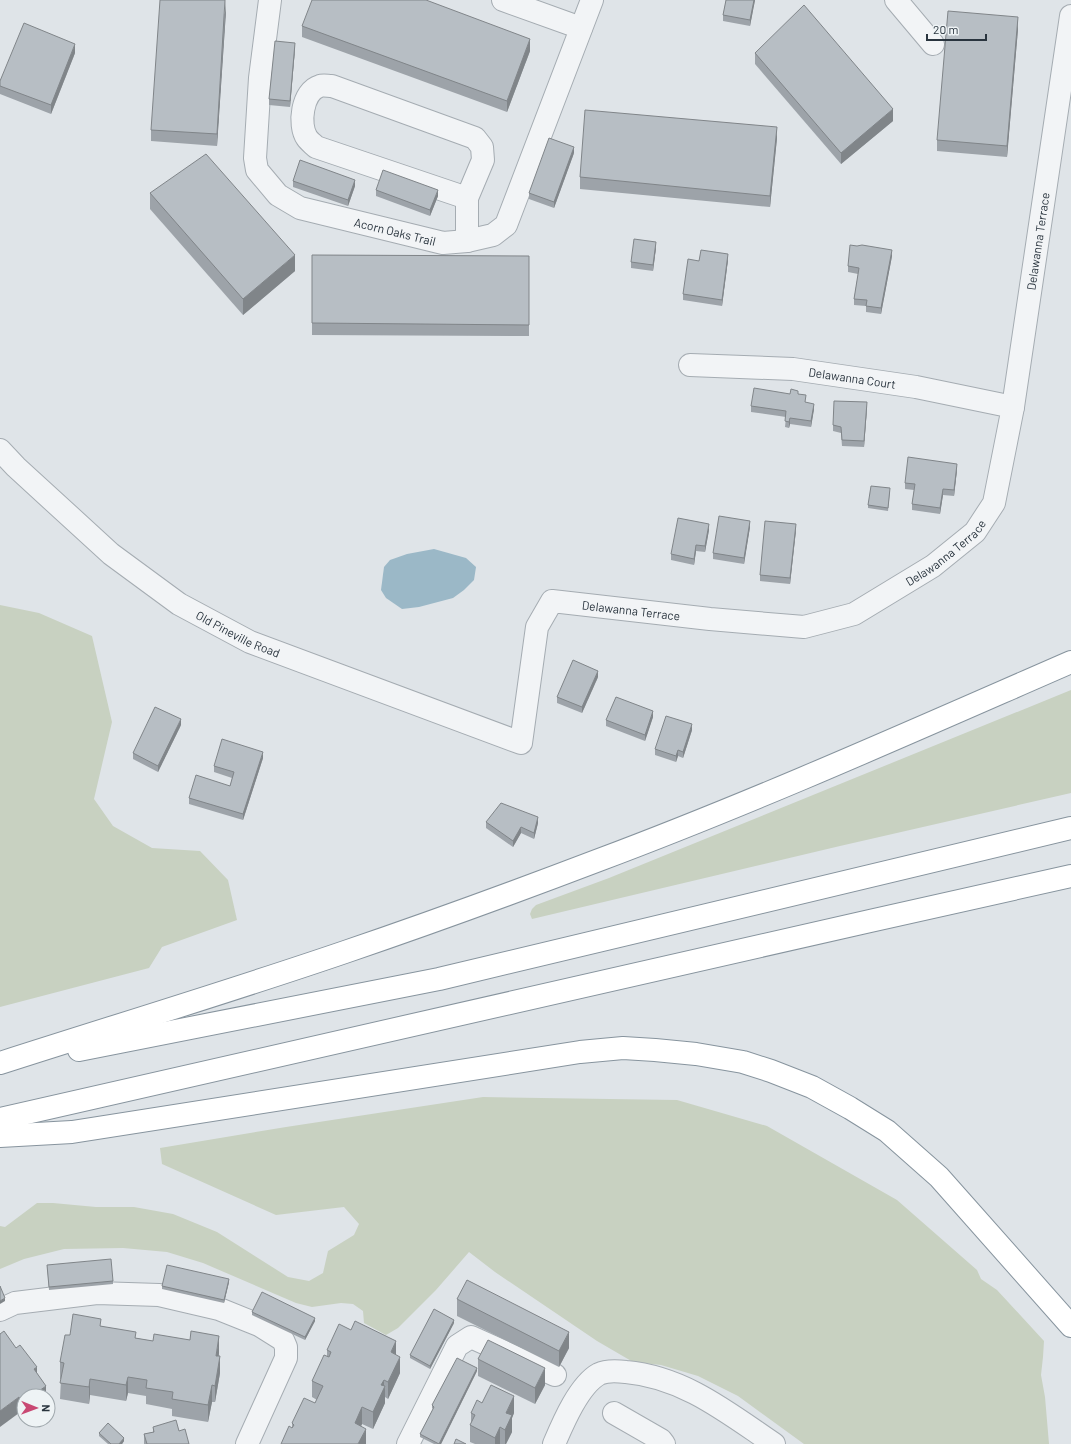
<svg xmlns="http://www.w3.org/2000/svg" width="1071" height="1444" viewBox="0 0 1071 1444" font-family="Barlow,sans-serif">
	<rect width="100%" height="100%" fill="#dfe4e8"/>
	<g fill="#c8d1c1">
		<path d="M0,605L39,613L92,636L112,722L94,799L113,826L152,848L200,851L228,880L237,920L162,947L149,968L0,1007Z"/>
		<path d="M1071,690V793L840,846L532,919L530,914L532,909L536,905L609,878Z"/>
		<path d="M483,1097L677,1100L767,1126L897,1200L977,1270L981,1279L997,1290L1044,1341L1043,1357L1041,1375L1045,1397L1049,1444H804L738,1396L698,1376L661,1365L633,1362L597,1341L495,1272L469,1252L436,1290L398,1328L386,1335L364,1323L363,1311L353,1304L341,1303L312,1307L296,1303L203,1263L167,1252L123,1248L64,1249L24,1259L0,1269V1226L5,1227L37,1203H53L96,1207H134L173,1214L217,1232L288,1277L309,1281L323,1273L328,1251L354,1235L359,1224L344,1207L276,1215L162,1164L160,1148L286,1127Z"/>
	</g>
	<path fill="#9bb8c7" d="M434,549L466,558L476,567L474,580L464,590L453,598L419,607L402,609L386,598L381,590L384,567L390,560L407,554Z"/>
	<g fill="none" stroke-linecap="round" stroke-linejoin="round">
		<g stroke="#a5acb2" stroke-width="24">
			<g id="minor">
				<path id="s1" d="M270,0L260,78L255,158L257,170L278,195L300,208L443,243L467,241L493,235L506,225L592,0"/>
				<path d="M503,0L581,28"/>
				<path d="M896,0L933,44"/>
				<path d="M467,198L316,147C313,144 309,141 307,138C298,125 302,91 320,86C323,85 328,86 332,86L475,138L482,147L483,160L467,198V241"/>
				<path id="s2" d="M690,365L793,369L916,387L1013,407"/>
				<path id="s3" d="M0,450L16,467L111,554L179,604L250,642L521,743L537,627L552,601L710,619L804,627L854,614L933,566L975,532L994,503L1013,407L1071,16"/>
				<path d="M0,1310L15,1303L97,1293L159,1295L219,1309L259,1325L283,1340L286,1347V1358L247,1444"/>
				<path d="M614,1413L661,1440L664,1444"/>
				<path d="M408,1444L457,1346L471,1337L555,1375"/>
				<path d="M554,1444C563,1423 579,1385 599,1374C607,1370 618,1371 626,1372C684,1377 728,1413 774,1444"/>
			</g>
		</g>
		<g stroke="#87949e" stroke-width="24">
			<g id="highway">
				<path d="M79,1050L439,979L1071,828"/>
				<path d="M0,1063C115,1026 231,991 345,952C430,923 515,892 599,860C759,800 915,730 1071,662"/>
				<path d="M0,1119L870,921L1071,876"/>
				<path d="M0,1136L72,1132L580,1052L623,1048L655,1050L696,1054L743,1062L771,1071L812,1087L850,1108L887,1131L939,1177L1071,1326"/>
			</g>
		</g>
		<use href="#minor" stroke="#f2f4f6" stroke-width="22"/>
		<use href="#highway" stroke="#fff" stroke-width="22"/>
	</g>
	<g fill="#9da3a9">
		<path d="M726,0H755L750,26L723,21V15Z"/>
		<path d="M226,11L217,146L151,141V130Z"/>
		<path d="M302,26L530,51L507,112L302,37Z"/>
		<path d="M1018,29L1007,157L937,151V140Z"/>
		<path d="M295,49L290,107L269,105V99Z"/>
		<path d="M75,53L51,114L0,94V81Z"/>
		<path d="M755,53L893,121L841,164L755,64Z"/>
		<path d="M777,138L770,207L580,189V177Z"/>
		<path d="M574,153L554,208L529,199V193Z"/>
		<path d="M293,181L355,186L348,206L293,187Z"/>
		<path d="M376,190L438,196L430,216L376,196Z"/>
		<path d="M150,193L295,271L243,315L150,209Z"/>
		<path d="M656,248L653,271L631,268V262Z"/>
		<path d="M312,255L529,256V336L312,335Z"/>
		<path d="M892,256L881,314L866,312V306L854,305V299L858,274L848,272V266Z"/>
		<path d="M728,260L722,306L683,300V294L699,261Z"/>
		<path d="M790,394H798L805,402L814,409L811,427L790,424L789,428L785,427L786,417L751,412V406Z"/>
		<path d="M867,408L864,447L842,446L841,433L833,431V425Z"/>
		<path d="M957,470L954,496L943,495L940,514L912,510V504L914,490L905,489V483Z"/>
		<path d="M890,491L888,511L868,508V505Z"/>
		<path d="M750,527L744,564L713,559V553Z"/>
		<path d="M709,530L705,552L696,551L694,565L671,560V554Z"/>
		<path d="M796,530L790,584L760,581V575Z"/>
		<path d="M598,677L582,713L557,703V697Z"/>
		<path d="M653,717L645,741L606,726V720Z"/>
		<path d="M181,725L158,772L133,759V753Z"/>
		<path d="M692,730L683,758L678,756L676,762L655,755V749Z"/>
		<path d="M263,758L243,820L189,804V798L230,786L232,778L214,772V766Z"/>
		<path d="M486,822L538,823L534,839L521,833L513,847L486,828Z"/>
		<path d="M47,1265L113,1281V1284L49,1290Z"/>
		<path d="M229,1282L224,1303L162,1289V1286Z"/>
		<path d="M457,1299L569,1348L559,1367L457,1316Z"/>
		<path d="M252,1312L315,1321L305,1340L252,1315Z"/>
		<path d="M454,1323L430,1369L410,1358V1355Z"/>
		<path d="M101,1326L136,1338L219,1353V1356L220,1373L215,1402H212L208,1422L172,1416V1409L146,1404V1396L128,1393L126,1401L90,1395L89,1404L60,1399L61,1379H60V1362L70,1335Z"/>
		<path d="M16,1348L37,1373L46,1396L23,1419L19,1413Z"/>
		<path d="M327,1350L396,1355L400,1373L388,1399L385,1397V1403L373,1429L362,1424L361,1426L366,1444L292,1428V1423L315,1403L317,1400L312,1397V1381L327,1356Z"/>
		<path d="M478,1359L545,1385L535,1404L478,1376Z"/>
		<path d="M477,1371L441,1444H434L420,1437V1434L433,1409L432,1408V1405Z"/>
		<path d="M482,1403L514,1413L512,1418V1432L506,1444H475L470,1442V1425L471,1423V1413Z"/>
		<path d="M153,1427L179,1431L189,1444H144V1434L153,1432Z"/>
		<path d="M99,1433L124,1441L122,1444H108L99,1436Z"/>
	</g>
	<g fill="#808589">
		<path d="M226,0V11L217,146V134Z"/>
		<path d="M754,0H755L750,26V20Z"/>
		<path d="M1018,17V29L1007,157V146Z"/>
		<path d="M530,39V51L507,112V101Z"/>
		<path d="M295,43V49L290,107V101Z"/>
		<path d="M75,44V53L51,114V105Z"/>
		<path d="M893,109V121L841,164V153Z"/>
		<path d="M777,127V138L770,207V196Z"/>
		<path d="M574,147V153L554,208V202Z"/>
		<path d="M355,180V186L348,206V200Z"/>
		<path d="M438,190V196L430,216V210Z"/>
		<path d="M656,242V248L653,271V265Z"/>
		<path d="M892,250V256L881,314V308Z"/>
		<path d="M728,254V260L722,306V300Z"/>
		<path d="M295,255V271L243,315V299Z"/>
		<path d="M867,402V408L864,447V441Z"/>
		<path d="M814,404V409L811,427V421Z"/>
		<path d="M790,418V424L789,428V422Z"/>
		<path d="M957,464V470L954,496V490Z"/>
		<path d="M943,489V495L940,514V508Z"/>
		<path d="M750,521V527L744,564V558Z"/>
		<path d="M709,524V530L705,552V546Z"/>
		<path d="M796,524V530L790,584V578Z"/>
		<path d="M696,545V551L694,565V559Z"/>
		<path d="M598,671V677L582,713V707Z"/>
		<path d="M653,711V717L645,741V735Z"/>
		<path d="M181,719V725L158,772V766Z"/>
		<path d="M692,724V730L683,758V752Z"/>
		<path d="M678,750V756L676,762V756Z"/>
		<path d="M263,752V758L243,820V814Z"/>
		<path d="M538,817V823L534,839V833Z"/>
		<path d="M521,827V833L513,847V841Z"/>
		<path d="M229,1279V1282L224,1303V1300Z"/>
		<path d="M5,1298V1301L0,1304V1301Z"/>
		<path d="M315,1318V1321L305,1340V1337Z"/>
		<path d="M454,1320V1323L430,1369V1366Z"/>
		<path d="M569,1332V1348L559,1367V1351Z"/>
		<path d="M219,1336V1353L216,1372V1356Z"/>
		<path d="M396,1341V1357L391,1352Z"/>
		<path d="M220,1356V1373L215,1402V1386Z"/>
		<path d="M400,1357V1373L388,1399V1382Z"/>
		<path d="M37,1367V1384L34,1369Z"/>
		<path d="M477,1368V1371L441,1444H439Z"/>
		<path d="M545,1368V1385L535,1404V1388Z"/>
		<path d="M128,1377V1393L126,1401V1385Z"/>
		<path d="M90,1379V1395L89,1404V1387Z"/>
		<path d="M384,1380V1389L385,1386V1403L373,1429V1412L381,1385Z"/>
		<path d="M212,1385V1402L208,1422V1405Z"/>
		<path d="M46,1386V1396H32Z"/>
		<path d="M514,1396V1413L512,1418V1432L506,1444H505V1430L506,1413Z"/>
		<path d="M19,1397V1413L0,1427V1411Z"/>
		<path d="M24,1402V1419H23V1403Z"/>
		<path d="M362,1407V1424L355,1440V1423Z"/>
		<path d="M500,1427V1444H495V1438Z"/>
		<path d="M366,1429V1444H358Z"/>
		<path d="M124,1438V1441L122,1444H119Z"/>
	</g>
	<g fill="#b7bec4" stroke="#808589">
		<path d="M160,0H225L217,134L151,130Z"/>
		<path d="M312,0H426L530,39L507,101L302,26Z"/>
		<path d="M726,0H754L750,20L723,15Z"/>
		<path d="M804,5L893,109L841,153L755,53Z"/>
		<path d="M948,11L1018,17L1007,146L937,140Z"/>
		<path d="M24,23L75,44L51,105L0,86V81Z"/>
		<path d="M275,41L295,43L290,101L269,99Z"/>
		<path d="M585,110L777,127L770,196L580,177Z"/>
		<path d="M549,138L574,147L554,202L529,193Z"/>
		<path d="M206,154L295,255L243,299L150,193Z"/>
		<path d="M300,160L355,180L348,200L293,181Z"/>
		<path d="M383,170L438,190L430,210L376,190Z"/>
		<path d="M634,239L656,242L653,265L631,262Z"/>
		<path d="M850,245L857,246L862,245L892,250L881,308L866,306L867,300L854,299L859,268L848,266Z"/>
		<path d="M701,250L728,254L722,300L683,294L688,259L699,261Z"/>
		<path d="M312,255L529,256V325L312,323Z"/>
		<path d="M754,388L790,394L791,389L798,391V394L806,395L805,402L814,404L811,421L790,418L789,422L785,421L786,411L751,406Z"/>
		<path d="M834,401L867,402L864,441L842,440L841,427L833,425Z"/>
		<path d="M908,457L957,464L954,490L943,489L940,508L912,504L915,484L905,483Z"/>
		<path d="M871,486L890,488L888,508L868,505Z"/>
		<path d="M719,516L750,521L744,558L713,553Z"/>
		<path d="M678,518L709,524L705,546L696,545L694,559L671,554Z"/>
		<path d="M765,521L796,524L790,578L760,575Z"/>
		<path d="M573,660L598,671L582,707L557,697Z"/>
		<path d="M616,697L653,711L645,735L606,720Z"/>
		<path d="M155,707L181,719L158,766L133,753Z"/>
		<path d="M666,716L692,724L683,752L678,750L676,756L655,749Z"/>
		<path d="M222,739L263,752L243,814L189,798L196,775L230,786L234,772L214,766Z"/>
		<path d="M501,803L538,817L534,833L521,827L513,841L486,822Z"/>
		<path d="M111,1259L113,1281L49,1287L47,1265Z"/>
		<path d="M167,1265L229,1279L224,1300L162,1286Z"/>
		<path d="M467,1280L569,1332L559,1351L457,1299Z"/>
		<path d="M0,1286L5,1298L0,1301Z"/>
		<path d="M262,1292L315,1318L305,1337L252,1312Z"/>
		<path d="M434,1309L454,1320L430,1366L410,1355Z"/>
		<path d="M73,1314L101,1319L100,1326L136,1332L135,1338L153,1341L154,1334L190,1340L191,1331L219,1336L216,1356H220L215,1386L212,1385L208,1405L172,1399L173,1392L146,1388L147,1380L128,1377L126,1385L90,1379L89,1387L60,1383L64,1363L60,1362L65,1335H70Z"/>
		<path d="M355,1321L396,1341L391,1352L400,1357L388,1382L384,1380L381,1385L385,1386L373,1412L362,1407L355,1423L366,1429L358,1444H281L289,1426L292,1428L294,1425L292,1423L304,1398L315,1403L323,1386L312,1381L324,1355L329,1357L331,1352L327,1350L339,1324L351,1330Z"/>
		<path d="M4,1331L16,1348L20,1345L37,1367L34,1369L46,1386L32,1396H24V1402L23,1403L19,1397L0,1411V1334Z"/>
		<path d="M488,1340L545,1368L535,1388L478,1359Z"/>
		<path d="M457,1358L477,1368L439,1444L420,1434L434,1407L432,1405Z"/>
		<path d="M491,1385L514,1396L506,1413L512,1415L505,1430L500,1427L495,1438L470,1425L475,1415L471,1413L477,1400L482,1403Z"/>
		<path d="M176,1420L179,1431L185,1429L189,1444H147L144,1434L154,1432L153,1427Z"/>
		<path d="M108,1423L124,1438L119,1444H111L99,1433Z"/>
		<path d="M456,1439L466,1444H454Z"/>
	</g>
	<g text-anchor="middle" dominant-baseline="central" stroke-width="3.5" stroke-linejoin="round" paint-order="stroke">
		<g font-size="12" fill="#29343e" stroke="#eef3f5">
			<text stroke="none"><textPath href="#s1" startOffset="327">Acorn Oaks Trail</textPath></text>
			<text stroke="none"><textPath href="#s3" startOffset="1505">Delawanna Terrace</textPath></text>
			<text stroke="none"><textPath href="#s2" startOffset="163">Delawanna Court</textPath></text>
			<text stroke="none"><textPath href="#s3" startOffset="1169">Delawanna Terrace</textPath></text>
			<text stroke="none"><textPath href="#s3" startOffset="833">Delawanna Terrace</textPath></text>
			<text stroke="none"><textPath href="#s3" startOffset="303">Old Pineville Road</textPath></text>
		</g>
	</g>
	<g transform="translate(36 1408) rotate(91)"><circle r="19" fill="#eef3f5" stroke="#9fa7ac"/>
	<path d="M0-3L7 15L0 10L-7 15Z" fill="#c94873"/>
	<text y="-6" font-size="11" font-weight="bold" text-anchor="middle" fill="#29343e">N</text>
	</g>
	<path d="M927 34v6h59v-6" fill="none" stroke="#29343e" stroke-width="2"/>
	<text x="933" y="34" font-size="12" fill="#29343e" stroke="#eef3f5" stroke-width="3" paint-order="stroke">20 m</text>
</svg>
